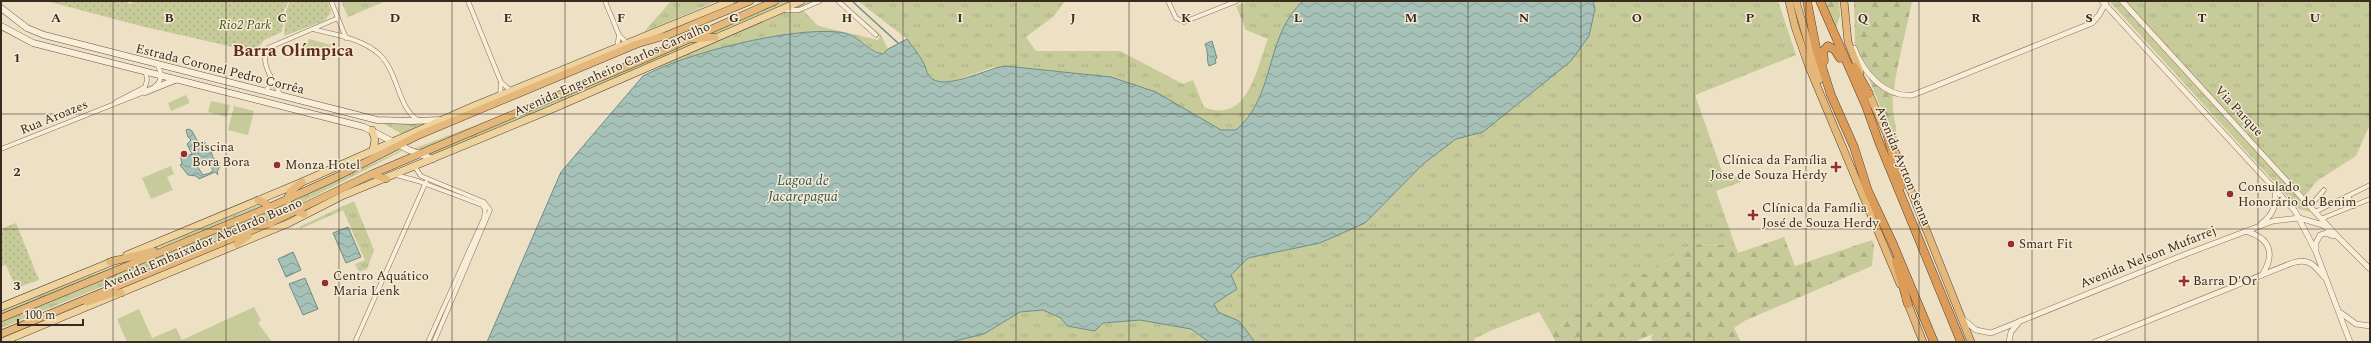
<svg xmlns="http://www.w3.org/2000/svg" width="2371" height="343" viewBox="0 0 2371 343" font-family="Spectral,serif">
	<defs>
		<pattern id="grass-tufts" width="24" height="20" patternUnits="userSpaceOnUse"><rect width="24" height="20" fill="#c7cb99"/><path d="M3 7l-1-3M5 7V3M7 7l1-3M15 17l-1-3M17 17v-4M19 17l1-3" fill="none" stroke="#acae83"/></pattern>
		<pattern id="forest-firs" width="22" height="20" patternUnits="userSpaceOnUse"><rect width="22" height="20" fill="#c7cb99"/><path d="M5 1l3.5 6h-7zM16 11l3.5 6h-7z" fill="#acae83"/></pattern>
		<pattern id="park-dots" width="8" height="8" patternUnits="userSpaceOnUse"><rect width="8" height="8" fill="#c7cb99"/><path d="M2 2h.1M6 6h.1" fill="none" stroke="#acae83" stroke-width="1.8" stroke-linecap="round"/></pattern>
		<pattern id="water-waves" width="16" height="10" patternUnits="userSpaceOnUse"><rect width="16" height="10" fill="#a6c1b8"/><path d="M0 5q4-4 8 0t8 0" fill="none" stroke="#889d95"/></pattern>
	</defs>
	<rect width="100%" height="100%" fill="#ede0c5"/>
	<g fill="url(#grass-tufts)">
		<path d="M341,1H386L348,17Z"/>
		<path d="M671,1H717L644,32Z"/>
		<path d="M782,1H787L789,4L721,32L700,36Z"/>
		<path d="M809,1H816L801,8L818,26L878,40L880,37L840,1H842L881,35L888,49L884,54C868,51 861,36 845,33C798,24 705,52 659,67L683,54Z"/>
		<path d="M858,1H1065L1054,16L1026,37L1036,51H1120L1183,84L1193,80L1204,107C1248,125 1256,69 1268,39L1246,30L1236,6L1248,1H1303C1299,5 1294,10 1291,15C1266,51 1273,97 1236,130H1221L1156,92L993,67L948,83L936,82L929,76L923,61L907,39Z"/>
		<path d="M1593,1H1778L1796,55L1695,95L1725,180L1738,176L1741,182L1716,191L1735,245L1693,244L1550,331L1539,312L1490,331L1474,339L1475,342H1255L1239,321L1218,312L1214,303L1237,289L1231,275L1248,258L1320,243L1365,223L1423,164L1456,139L1483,132L1595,9Z"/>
		<path d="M2109,1H2370V124L2356,156L2317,181L2304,197L2315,213L2299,209Z"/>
		<path d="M698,41L647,67L436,155L428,154L679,45Z"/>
		<path d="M508,113L423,149H413Z"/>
		<path d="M381,122H430L402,134Z"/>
		<path d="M401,150H404L293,207L291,202Z"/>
		<path d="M354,201L374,250L367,269L359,272L355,264L365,260L343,210L300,229L299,227Z"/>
		<path d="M259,205L263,206L232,220L155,249L139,253Z"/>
		<path d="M266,213H269V218L1,328V322Z"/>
		<path d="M145,255L1,315V309Z"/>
		<path d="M1043,310L1061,318L1068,326L1140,320L1191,329L1209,342H950L984,334L1020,312Z"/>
	</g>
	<g fill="url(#forest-firs)">
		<path d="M1820,1H1839L1840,15L1836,29Z"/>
		<path d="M1854,1H1912C1906,32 1897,64 1893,95C1891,112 1898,130 1897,147L1855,45Z"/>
		<path d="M1784,237L1795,266L1872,240L1874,245L1872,266L1744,321L1734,328L1741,342L1653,341L1651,339L1653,334L1634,342H1556L1550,331L1693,244L1735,245L1738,253Z"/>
	</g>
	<g fill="url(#park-dots)">
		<path d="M46,1H128L129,4L136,1H289L284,10L282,32L264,40L255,52L141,26Z"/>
		<path d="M290,1H328L331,13L324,21L284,36L286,11Z"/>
		<path d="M16,223L39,280L16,288L6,265L1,266V229Z"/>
	</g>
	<g fill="#c7cb99">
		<path d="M240,17L244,28L226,35L222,24Z"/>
		<path d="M309,39L331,45L328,59L303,52Z"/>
		<path d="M186,95L190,103L171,111L168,103Z"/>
		<path d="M211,101L230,105L227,117L208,112Z"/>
		<path d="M234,106L254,111L248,135L228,130Z"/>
		<path d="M171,166L174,174L167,177L173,190L151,199L142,178Z"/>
		<path d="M254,307L261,320L258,323L272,342H127L117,319L139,309L152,338L176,328L182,340Z"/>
	</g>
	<g fill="url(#water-waves)" stroke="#6d8f85" fill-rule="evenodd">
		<path d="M1303,1H1593L1595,9L1589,36L1571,61L1483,132L1456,139L1423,164L1365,223L1320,243L1248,258L1231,275L1237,289L1214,304L1218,312L1239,321L1255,342H1209L1191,329L1140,320L1103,323L1095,331L1067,326L1061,318L1043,310L1020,312L984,334L950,342H487L561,172L643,76C686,53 790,27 838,32C861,34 865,51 883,54L888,49L907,39C912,46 919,54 923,62C926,66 926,72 929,76C942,93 987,68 1005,66L1111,77L1156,92L1221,130H1236C1272,99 1266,51 1291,15C1294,10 1299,5 1303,1Z"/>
		<path d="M1212,41L1217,58L1215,59L1216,63L1209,66C1206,59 1209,53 1205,44Z"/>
		<path d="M189,129L192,131L198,142H205V147L211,151L213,158L219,162L220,166L217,172L218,175L215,172L199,179L196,176L188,175L180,165L182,164L180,153L185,151L189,155L192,154L187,144L191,140L188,137L186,130ZM205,159L213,170L210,173L203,175L195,163Z"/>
		<path d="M348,227L361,257L346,263L333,233Z"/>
		<path d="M293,252L301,270L286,277L278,259Z"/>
		<path d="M305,278L318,309L303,315L289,284Z"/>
	</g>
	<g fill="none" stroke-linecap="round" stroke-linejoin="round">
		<path stroke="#6d8f85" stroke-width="1.5" d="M852,1L898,43"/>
		<g stroke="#88715b" stroke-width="5">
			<g id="minor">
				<path d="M331,1L346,38"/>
				<path d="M468,1L501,82L500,96"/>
				<path d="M605,1L619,35L617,47"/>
				<path d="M838,1L876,35"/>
				<path d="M1168,1L1176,18L1184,22L1237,1"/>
				<path d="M785,10H799L820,1"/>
				<path d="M313,29C335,35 361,38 379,54C398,71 398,109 418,120"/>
				<path d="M619,35L627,43"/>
				<path d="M501,82L511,91"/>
				<path d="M155,86C162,81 162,74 158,66"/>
				<path d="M266,92L270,84V75"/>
				<path d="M281,96C275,83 258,62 268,48L338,18"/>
				<path d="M116,102L145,87L147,80L146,73"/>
				<path d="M1,149L147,91"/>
				<path d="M415,167L421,176L484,202L490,210L434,342"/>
				<path d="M396,175L418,181L482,205L485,209L484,218L428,342"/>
				<path d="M2348,196L2354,206"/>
				<path d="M2311,205L2324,190"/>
				<path d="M2317,211L2370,185"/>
				<path d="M2323,218L2370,199"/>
				<path d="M355,342L426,182"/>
			</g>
		</g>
		<g stroke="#88715b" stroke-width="6">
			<g id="tertiary">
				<path d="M2102,1L2295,211L2316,252L2350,342"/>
				<path d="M2122,1L2338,237L2370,269"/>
				<path d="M1854,48C1863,72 1885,98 1913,95L2092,23L2099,15L2106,2"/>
				<path d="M2261,224C2274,214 2276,206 2275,189"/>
				<path d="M2245,231C2270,238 2276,253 2262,275"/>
				<path d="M2316,250V243L2320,235L2326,233L2333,236"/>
				<path d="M2341,313L2356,324L2370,326"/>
				<path d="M1963,319L1976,330L1991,333L2186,254L2273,221L2299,218L2323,225L2338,237"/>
				<path d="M2009,342L2011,332L2020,321"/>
				<path d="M2095,342L2292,263C2308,258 2314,264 2324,277"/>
			</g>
		</g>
		<g stroke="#6a533e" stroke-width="7">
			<g id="secondary">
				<path d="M1,8L27,28L44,35L377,120L411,121L442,120"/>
				<path d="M1,26L33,43L364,127L409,150L433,159"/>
				<path d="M145,92L175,80"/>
			</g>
		</g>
		<g stroke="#56402f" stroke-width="8">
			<g id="primary">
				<path d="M372,130L375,139L373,151"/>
				<path d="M127,255L302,182L474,106L731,1"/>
				<path d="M1,307L116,260"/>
				<path d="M2,342L289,223L344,195L545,112L801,1"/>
			</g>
		</g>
		<g stroke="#56402f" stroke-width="8">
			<g id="trunk">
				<path d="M1789,1L1795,27L1809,67L1900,284"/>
				<path d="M1796,1L1819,80"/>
				<path d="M1844,1L1848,42L1860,72"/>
				<path d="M692,39L715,37"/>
				<path d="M1867,89L1890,142"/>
				<path d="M1895,151L1971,342"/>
				<path d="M372,174L386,179"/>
				<path d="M302,182L290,192L287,200L290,209L304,214"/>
				<path d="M258,200C269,203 275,213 271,224"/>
				<path d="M237,244L248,236"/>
				<path d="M110,262L154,251"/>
				<path d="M1906,299L1923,342"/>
				<path d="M87,302L113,293H121"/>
				<path d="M1,318L270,207L334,178L419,135L637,44L668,35L750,1"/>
				<path d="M1,334L272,222L372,174L644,59L775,1"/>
			</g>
		</g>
		<g stroke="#56402f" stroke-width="9">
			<g id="motorway">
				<path d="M1807,1L1816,48L1831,95L1854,147L1868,191L1893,244L1934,342"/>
				<path d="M1820,1L1866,106L1879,142L1961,342"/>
				<path d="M1824,61L1823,51L1828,46L1835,50L1840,58"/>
				<path d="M1854,67L1869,94"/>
				<path d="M1888,137L1901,186"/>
				<path d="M1896,261L1908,304"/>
			</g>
		</g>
		<use href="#minor" stroke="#f8edd8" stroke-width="4"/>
		<use href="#tertiary" stroke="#f8edd8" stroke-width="5"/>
		<use href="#secondary" stroke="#f8edd8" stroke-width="6"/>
		<use href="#primary" stroke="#efd39e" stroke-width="7"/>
		<use href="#trunk" stroke="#e4b87b" stroke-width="7"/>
		<use href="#motorway" stroke="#da9c58" stroke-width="8"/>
	</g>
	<path fill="none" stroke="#382a1f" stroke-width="1" stroke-opacity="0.55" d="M113,1V342M226,1V342M339,1V342M452,1V342M565,1V342M677,1V342M790,1V342M903,1V342M1016,1V342M1129,1V342M1242,1V342M1355,1V342M1468,1V342M1581,1V342M1694,1V342M1806,1V342M1919,1V342M2032,1V342M2145,1V342M2258,1V342M1,114H2370M1,229H2370"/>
	<g fill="#952d31" stroke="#f5ead4" stroke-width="1.5">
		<circle cx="184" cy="154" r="4"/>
		<circle cx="277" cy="165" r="4"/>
		<path d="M1834 161h4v4h4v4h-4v4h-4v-4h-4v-4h4z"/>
		<circle cx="2230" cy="194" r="4"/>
		<path d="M1751 209h4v4h4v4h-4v4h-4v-4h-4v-4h4z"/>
		<circle cx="2011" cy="244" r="4"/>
		<path d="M2182 275h4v4h4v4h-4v4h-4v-4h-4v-4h4z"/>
		<circle cx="325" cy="283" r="4"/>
	</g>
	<g text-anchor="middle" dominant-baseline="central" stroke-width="3" stroke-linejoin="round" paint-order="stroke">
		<g font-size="13" font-style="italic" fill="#4a5426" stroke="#f5ead4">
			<text x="245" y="25">Rio2 Park</text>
		</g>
		<g font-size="13" fill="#382a1f" stroke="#f5ead4">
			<text transform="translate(220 69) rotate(14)">Estrada Coronel Pedro Corrêa</text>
			<text transform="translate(612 69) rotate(-24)">Avenida Engenheiro Carlos Carvalho</text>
			<text transform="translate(2239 111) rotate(47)">Via Parque</text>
			<text transform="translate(54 117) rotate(-22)">Rua Aroazes</text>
			<text transform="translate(1903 166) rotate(68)">Avenida Ayrton Senna</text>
			<text transform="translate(202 244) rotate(-23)">Avenida Embaixador Abelardo Bueno</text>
			<text transform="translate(2148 257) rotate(-22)">Avenida Nelson Mufarrej</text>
		</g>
		<g font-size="13" fill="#382a1f" stroke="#f5ead4" text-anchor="start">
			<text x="192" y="147">Piscina<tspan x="192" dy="15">Bora Bora</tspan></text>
			<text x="1827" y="160" text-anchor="end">Clínica da Família<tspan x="1827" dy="15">Jose de Souza Herdy</tspan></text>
			<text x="285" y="165">Monza Hotel</text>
			<text x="2238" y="187">Consulado<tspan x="2238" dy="15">Honorário do Benim</tspan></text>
			<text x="1762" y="208">Clínica da Família<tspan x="1762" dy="15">José de Souza Herdy</tspan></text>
			<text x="2019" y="244">Smart Fit</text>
			<text x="333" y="276">Centro Aquático<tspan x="333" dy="15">Maria Lenk</tspan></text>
			<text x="2193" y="281">Barra D'Or</text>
		</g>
		<g font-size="14" font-style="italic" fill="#2f5853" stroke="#f5ead4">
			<text x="803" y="180">Lagoa de<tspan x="803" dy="16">Jacarepaguá</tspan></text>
		</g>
		<g font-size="17" font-weight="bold" fill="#642b1f" stroke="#f5ead4">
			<text x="293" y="51">Barra Olímpica</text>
		</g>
	</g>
	<g font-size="13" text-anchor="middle" font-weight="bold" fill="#382a1f" stroke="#f5ead4" stroke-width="3" stroke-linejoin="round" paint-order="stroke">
		<text x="56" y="22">A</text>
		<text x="169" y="22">B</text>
		<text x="282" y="22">C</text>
		<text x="395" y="22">D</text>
		<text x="508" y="22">E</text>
		<text x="621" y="22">F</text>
		<text x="734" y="22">G</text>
		<text x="847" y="22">H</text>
		<text x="960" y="22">I</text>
		<text x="1073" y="22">J</text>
		<text x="1186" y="22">K</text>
		<text x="1298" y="22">L</text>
		<text x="1411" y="22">M</text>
		<text x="1524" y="22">N</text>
		<text x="1637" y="22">O</text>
		<text x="1750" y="22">P</text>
		<text x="1863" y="22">Q</text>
		<text x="1976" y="22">R</text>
		<text x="2089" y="22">S</text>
		<text x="2202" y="22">T</text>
		<text x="2315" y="22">U</text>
		<text x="17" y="62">1</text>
		<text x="17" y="176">2</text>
		<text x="17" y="290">3</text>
	</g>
	<rect width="2371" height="343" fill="none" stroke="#382a1f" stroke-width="4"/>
	<path d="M18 319v6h65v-6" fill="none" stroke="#382a1f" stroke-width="2"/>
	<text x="24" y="319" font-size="12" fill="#382a1f" stroke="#f5ead4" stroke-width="3" paint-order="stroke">100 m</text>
</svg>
